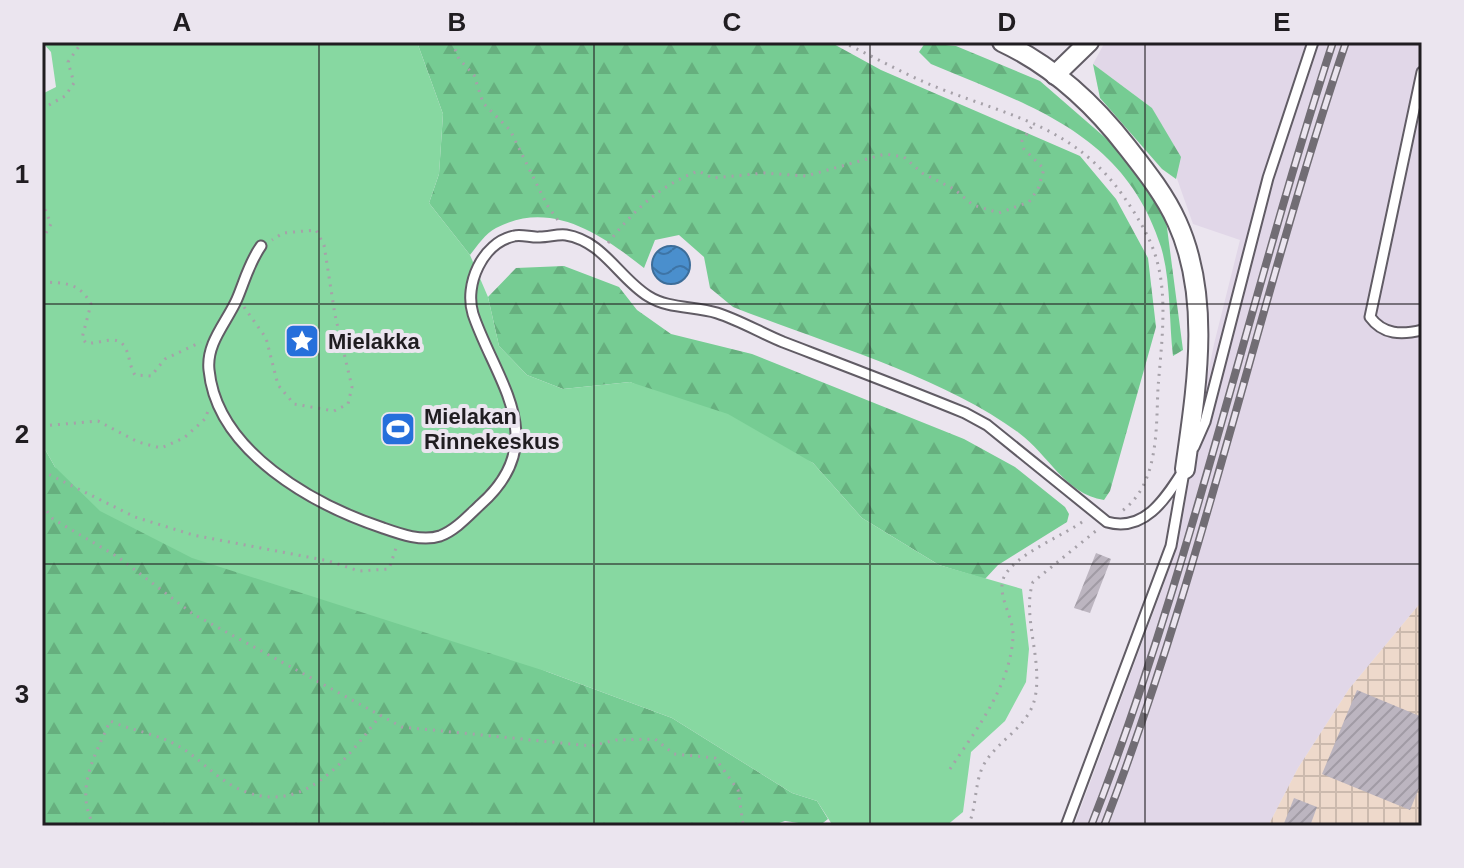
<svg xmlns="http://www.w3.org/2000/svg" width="1464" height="868" viewBox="0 0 1464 868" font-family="Helvetica,sans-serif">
	<defs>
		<pattern id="industrial-grid" width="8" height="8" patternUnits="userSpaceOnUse" patternTransform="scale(2)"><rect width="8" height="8" fill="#eed9cb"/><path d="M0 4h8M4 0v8" fill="none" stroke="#ccbaae"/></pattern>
		<pattern id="forest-firs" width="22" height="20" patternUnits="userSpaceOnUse" patternTransform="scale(2)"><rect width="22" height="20" fill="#76cc93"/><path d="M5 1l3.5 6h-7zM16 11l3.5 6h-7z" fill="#66af7e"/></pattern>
		<pattern id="water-waves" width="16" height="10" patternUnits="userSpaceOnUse" patternTransform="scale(2)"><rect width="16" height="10" fill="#4a8fcd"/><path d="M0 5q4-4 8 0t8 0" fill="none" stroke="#3d74a6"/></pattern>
		<pattern id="building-hatch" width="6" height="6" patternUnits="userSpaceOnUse" patternTransform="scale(2)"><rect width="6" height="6" fill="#bcb5c0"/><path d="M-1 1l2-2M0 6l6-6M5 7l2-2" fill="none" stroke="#a19ba5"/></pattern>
	</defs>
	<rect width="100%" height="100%" fill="#ebe5ef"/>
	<path fill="#e1d7e8" d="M1105,42H1422V601L1349,689L1298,768L1268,826H1074L1164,584L1214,344L1240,240L1193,224L1152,108L1093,64Z"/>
	<path fill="url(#industrial-grid)" d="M1422,601V826H1268L1298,768L1349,689Z"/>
	<g fill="url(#forest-firs)">
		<path d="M417,42H830L881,70L1080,156L1116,199L1148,258L1156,327L1110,491L1104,500C1065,494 1048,454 1019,433C942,376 824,343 733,307L710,288L704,257L679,235L655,240L644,268C602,235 551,199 496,228C486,233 477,246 470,255L429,203L439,174L443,114Z"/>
		<path d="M925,43L956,46L1040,81L1124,154L1166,220L1183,350L1173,356C1169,322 1171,280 1161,247C1125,133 1030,106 931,64L919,52Z"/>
		<path d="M1093,64L1152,108L1181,157L1176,179L1162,169L1100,98Z"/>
		<path d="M564,266L619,287L637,310L671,334L752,354L964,439L1015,467L1065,507L1069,514L1067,522L998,565L985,579L939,565L862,518L813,463L630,382L563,389L527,375L499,346L488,297L516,268Z"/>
		<path d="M42,444L55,467L548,672L672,718L792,793L817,801L828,819L819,826L785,821L770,826H42Z"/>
	</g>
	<path fill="#87d8a1" d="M42,42H417L443,114L439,174L429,203L470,255L488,297L499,346L527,375L563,389L630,382L728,414L813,463L862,518L939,565L1022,589L1029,649L1026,682L1005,721L971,752L963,812L946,826H833L817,801L792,793L672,718L548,672L192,558L100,511L55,467L42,444V94L56,87L51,52Z"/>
	<circle fill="url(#water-waves)" stroke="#3d6d99" stroke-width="2" cx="671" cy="265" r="19"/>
	<g fill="url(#building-hatch)">
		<path d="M1096,553L1111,559L1090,613L1074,608Z"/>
		<path d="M1357,690L1422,717V781L1410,810L1322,774Z"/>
		<path d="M1294,798L1317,807L1310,826H1283Z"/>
	</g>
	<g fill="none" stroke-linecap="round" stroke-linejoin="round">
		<g stroke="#615c65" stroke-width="13">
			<g id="service">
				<path d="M1422,72L1370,317C1383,335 1402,335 1422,330"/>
				<path d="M261,246C249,263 245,280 237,299C227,322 206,343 209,370C217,452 314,505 383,528C400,534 422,542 440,536C456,530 469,515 481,504C553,440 495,380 473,314C464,285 482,243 514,236C522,234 532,238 540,237C549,237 557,234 566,235C603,241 619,278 648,296C668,309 694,306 717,313C739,320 761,333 783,342C843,365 904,388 965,413L987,425L1107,522C1146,533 1167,496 1185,468"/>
				<path d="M1194,447L1205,422L1268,178L1313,42"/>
				<path d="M1066,826L1171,546L1184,472"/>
			</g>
		</g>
		<g stroke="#615c65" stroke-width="22">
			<g id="minor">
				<path d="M1002,42C1053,66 1093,103 1127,147C1145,170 1165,195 1177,222C1212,299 1196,389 1185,469"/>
				<path d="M1055,75L1089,42"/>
			</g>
		</g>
		<g stroke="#a6a1a9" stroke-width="3" stroke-dasharray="2 6" stroke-linecap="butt">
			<path d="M452,42L459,59L474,75L483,103L510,130L547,205L560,223"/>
			<path d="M842,42C875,57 907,76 941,89C1014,117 1076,128 1124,197C1137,216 1151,238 1157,261C1168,300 1161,348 1158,388C1156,429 1159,484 1122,511"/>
			<path d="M42,109L65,96L74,83L68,62L82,42"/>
			<path d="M42,202L51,224L42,240"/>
			<path d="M608,243C634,210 659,186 698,171L713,178L764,173L806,176L885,154L904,157L922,173L954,189L973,205L999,213L1029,202L1038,189L1044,169L1024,149L1022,141L1034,123"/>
			<path d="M42,282C65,283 79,282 91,304L82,338L86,343C96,344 103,340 112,340C131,340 127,364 135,375L151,376L165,359L201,342"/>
			<path d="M244,307L266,338L278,385L294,404L334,411L348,404L352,387L335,315L324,245L316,230L283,233L272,240"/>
			<path d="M42,426L98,421L138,442L161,448L184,438L205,419L208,411"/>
			<path d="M42,471L135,517L193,535L329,561L359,571L389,569L397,545"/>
			<path d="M42,505L53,519L118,557L193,614L402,727L591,746L616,740L655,739L674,754L715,758L738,790L743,824L747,826"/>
			<path d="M950,769C976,730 1011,685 1013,636C1014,617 996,595 1004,577C1015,554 1065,535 1085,520"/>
			<path d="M94,826C74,789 95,756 110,721C133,731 159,734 180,747C199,758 215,777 235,787C301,821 345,761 380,716"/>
			<path d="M968,826C977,807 974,785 983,766C998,738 1032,727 1036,692C1041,655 1022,614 1033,582L1097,530"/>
		</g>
		<use href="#service" stroke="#fff" stroke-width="9"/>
		<use href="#minor" stroke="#fff" stroke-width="18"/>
		<g stroke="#716d74" stroke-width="8">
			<g id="rail">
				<path d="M1091,826C1191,571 1248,302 1333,42"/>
				<path d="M1104,826C1203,570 1258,302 1346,42"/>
			</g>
		</g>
		<use href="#rail" stroke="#ebe5ef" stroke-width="5" stroke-dasharray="15" stroke-linecap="butt"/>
	</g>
	<path fill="none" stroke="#201d21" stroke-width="2" stroke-opacity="0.55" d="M319,42V826M594,42V826M870,42V826M1145,42V826M42,304H1422M42,564H1422"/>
	<defs>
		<g id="sight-square" transform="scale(1.8)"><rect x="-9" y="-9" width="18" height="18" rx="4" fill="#266fdb" stroke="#ebe5ef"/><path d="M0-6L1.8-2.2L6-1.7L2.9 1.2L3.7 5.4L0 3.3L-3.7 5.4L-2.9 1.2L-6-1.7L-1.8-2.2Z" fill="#fff"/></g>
		<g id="stadium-square" transform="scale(1.8)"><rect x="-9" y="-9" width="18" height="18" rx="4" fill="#266fdb" stroke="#ebe5ef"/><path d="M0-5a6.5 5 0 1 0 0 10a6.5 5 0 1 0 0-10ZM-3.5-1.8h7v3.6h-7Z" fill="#fff"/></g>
	</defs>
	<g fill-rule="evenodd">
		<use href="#sight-square" x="302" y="341"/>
		<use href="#stadium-square" x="398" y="429"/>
	</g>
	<g text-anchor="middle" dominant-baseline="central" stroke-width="8" stroke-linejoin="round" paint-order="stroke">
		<g font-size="22" font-weight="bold" fill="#201d21" stroke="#ebe5ef" text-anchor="start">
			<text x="328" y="341">Mielakka</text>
			<text x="424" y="416">Mielakan<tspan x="424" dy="25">Rinnekeskus</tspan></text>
		</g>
	</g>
	<rect width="1464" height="868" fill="none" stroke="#ebe5ef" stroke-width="88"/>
	<rect x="44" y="44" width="1376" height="780" fill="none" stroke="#201d21" stroke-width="3"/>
	<g font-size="26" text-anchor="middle" font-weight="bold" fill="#201d21">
		<text x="182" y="31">A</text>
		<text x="457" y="31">B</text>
		<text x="732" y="31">C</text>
		<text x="1007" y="31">D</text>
		<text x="1282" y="31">E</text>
		<text x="22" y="183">1</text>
		<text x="22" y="443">2</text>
		<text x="22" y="703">3</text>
	</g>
</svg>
